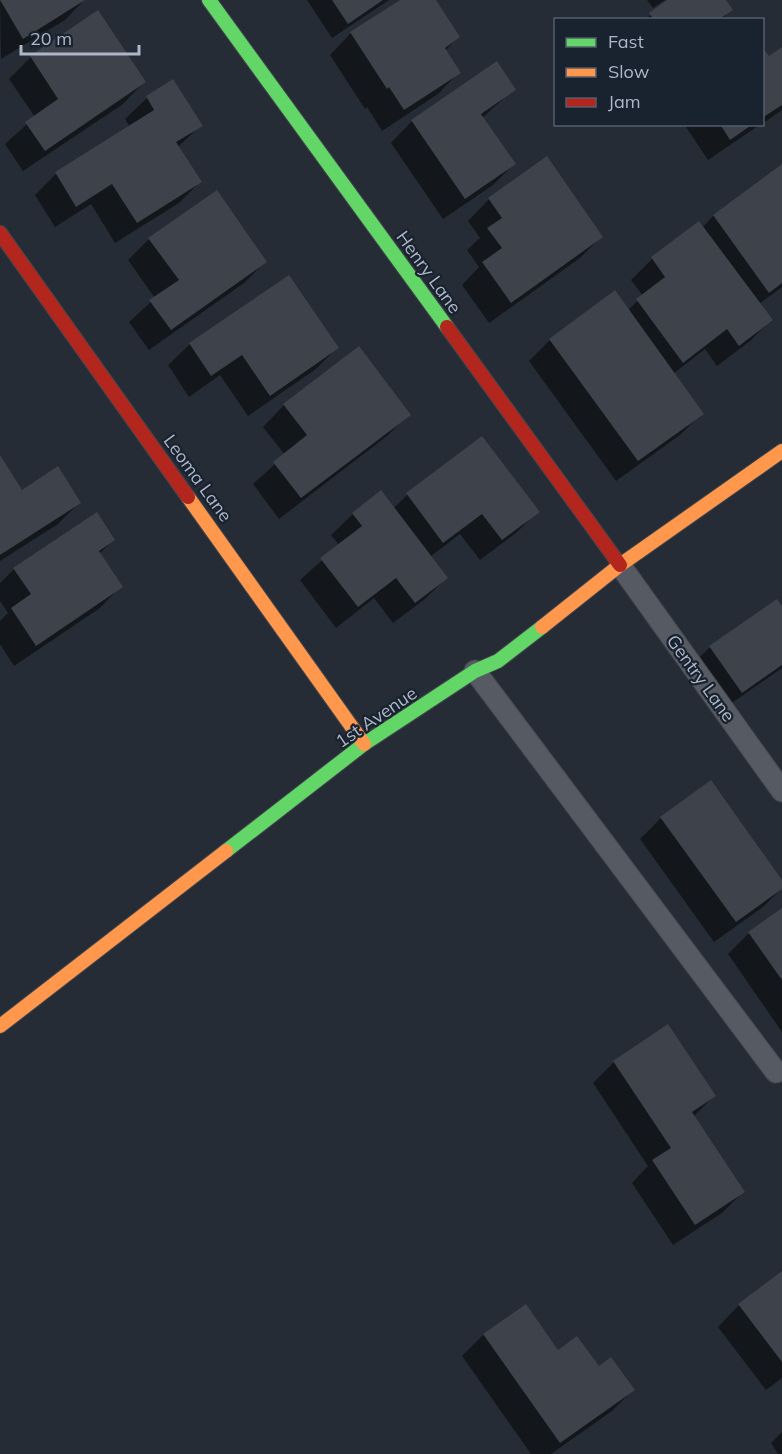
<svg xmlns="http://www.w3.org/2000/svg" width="782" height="1454" viewBox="0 0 782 1454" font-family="Mulish,sans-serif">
	<rect width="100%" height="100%" fill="#252c35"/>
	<g fill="#0007">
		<path d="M0,0H84L65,20L1,59Z"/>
		<path d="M307,0H389L332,38Z"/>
		<path d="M403,0H434L458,37L445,51L459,72L438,94L382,131L367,107L365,109L330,55L351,33Z"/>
		<path d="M647,0H665L653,8Z"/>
		<path d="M670,0H724L731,10L721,20H644Z"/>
		<path d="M97,12L144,82L123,104L23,171L5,144L35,117L9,79L31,57Z"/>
		<path d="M782,48V110L762,124V49L768,58Z"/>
		<path d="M173,81L201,125L178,147L200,182L179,203L115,243L91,204L55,227L35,195L56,174L130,127L125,119L147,98Z"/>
		<path d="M514,89L482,118L514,164L493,185L443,219L391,143L412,121Z"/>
		<path d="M684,124H761L708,160Z"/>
		<path d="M782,166V287L759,304L771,320L750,341L717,366L705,349L673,374L702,413L680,435L616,481L529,361L550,340L628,310L643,296L631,280L652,259L699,224L702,228L713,216Z"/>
		<path d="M489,199L601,237L580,258L489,323L462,285L479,267L467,250L480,238L468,221Z"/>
		<path d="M149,239L265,262L244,283L149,350L129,322L155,298L128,260Z"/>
		<path d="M289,277L337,348L316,369L248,416L220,375L189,397L168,365L190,344Z"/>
		<path d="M284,405L409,414L387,436L279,519L253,484L285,455L263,427Z"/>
		<path d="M482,438L538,511L516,533L480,560L460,534L430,557L446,578L425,599L393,623L374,598L336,628L300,580L339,545L331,535L353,514L393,509L407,495Z"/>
		<path d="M0,457L22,492L79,503L58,524L0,561Z"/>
		<path d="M113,540L99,554L121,586L100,608L14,666L0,644V621L8,613L0,601V583L14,569Z"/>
		<path d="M782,609V668L726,707L695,662L710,647Z"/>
		<path d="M661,818L782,882V888L763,907L714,942L640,839Z"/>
		<path d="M782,910V1032L728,954L749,933Z"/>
		<path d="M614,1062L714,1096L693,1117L743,1192L722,1213L673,1245L632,1183L648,1166L593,1083Z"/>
		<path d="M782,1273V1378L766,1390L718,1327L739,1305Z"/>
		<path d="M525,1306L558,1352L599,1369L633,1390L612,1411L551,1454H531L462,1356L483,1335Z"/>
		<path d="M782,1432V1454H778L771,1443Z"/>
	</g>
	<g fill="#3d424b">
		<path d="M0,0H85L23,39Z"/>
		<path d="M332,0H383L348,24Z"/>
		<path d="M400,0H436L460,37L445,48L461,73L404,110L389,87L387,89L350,32Z"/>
		<path d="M667,0H726L733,10L718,20H654L649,13Z"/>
		<path d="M98,10L146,82L45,151L25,122L58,99L30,56Z"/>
		<path d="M762,47L769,56L782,47V105L762,118Z"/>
		<path d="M497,61L516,90L481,114L516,164L465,199L411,120Z"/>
		<path d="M173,79L203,126L176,142L202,182L137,223L112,184L76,207L55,172L154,110L146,96Z"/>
		<path d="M720,124H753L730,140Z"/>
		<path d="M547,156L603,237L511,303L482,262L502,248L487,228L502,218L488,198Z"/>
		<path d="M782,164V283L769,293L713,215Z"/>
		<path d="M217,190L267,262L171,330L149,300L179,280L148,238Z"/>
		<path d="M699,221L773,320L739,346L727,329L683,363L636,299L665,277L651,257Z"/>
		<path d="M289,275L339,348L270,396L242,355L211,376L189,343Z"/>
		<path d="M615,290L704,414L638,461L549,339Z"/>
		<path d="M359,346L411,415L301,498L273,462L307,435L283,404Z"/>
		<path d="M482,436L540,512L502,540L482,514L443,543L406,493Z"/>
		<path d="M0,455L22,490L58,466L81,503L0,555Z"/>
		<path d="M381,490L448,578L415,603L396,578L358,607L320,558L362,526L352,513Z"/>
		<path d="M97,512L115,540L99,551L123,587L36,646L11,608L31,594L13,568Z"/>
		<path d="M777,599L782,606V665L742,693L709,646Z"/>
		<path d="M711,780L782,880V889L736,922L660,817Z"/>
		<path d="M782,908V980L748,932Z"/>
		<path d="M668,1024L716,1096L692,1112L745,1192L695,1225L652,1160L671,1148L613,1061Z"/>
		<path d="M782,1271V1362L738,1304Z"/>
		<path d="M526,1304L558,1350L577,1336L599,1366L611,1357L635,1390L560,1443L483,1334Z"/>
	</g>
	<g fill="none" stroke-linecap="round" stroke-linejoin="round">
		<g stroke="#42464d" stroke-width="23">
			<g id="lane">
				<path d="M620,565L782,791"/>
				<path d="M475,671L776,1072"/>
			</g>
		</g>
		<g stroke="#42464d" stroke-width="16">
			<g id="fast">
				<path d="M209,0L447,327"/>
				<path d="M226,851L364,744L475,671L498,661L542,627"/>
			</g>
		</g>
		<g stroke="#42464d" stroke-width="16">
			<g id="slow">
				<path d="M188,497L364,744"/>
				<path d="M542,627L620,565L782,451"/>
				<path d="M0,1026L226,851"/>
			</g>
		</g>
		<g stroke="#42464d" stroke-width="16">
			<g id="jam">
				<path d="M0,233L188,497"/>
				<path d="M447,327L620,565"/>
			</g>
		</g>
		<use href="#lane" stroke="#565a62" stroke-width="21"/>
		<use href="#fast" stroke="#63d668" stroke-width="14"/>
		<use href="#slow" stroke="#ff974d" stroke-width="14"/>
		<use href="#jam" stroke="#b3261e" stroke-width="14"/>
	</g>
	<g text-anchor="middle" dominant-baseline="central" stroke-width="4.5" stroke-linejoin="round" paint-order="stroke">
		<g font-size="18" fill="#aeb7c7" stroke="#19222f">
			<text transform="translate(429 272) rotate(54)">Henry Lane</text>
			<text transform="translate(198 478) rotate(54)">Leoma Lane</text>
			<text transform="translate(701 678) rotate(54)">Gentry Lane</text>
			<text transform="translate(376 717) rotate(-34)">1st Avenue</text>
		</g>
	</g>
	<rect x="554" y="18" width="210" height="108" fill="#19222f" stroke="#555e6c" stroke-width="1.5"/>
	<rect x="566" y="38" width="30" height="9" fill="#63d668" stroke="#555e6c" stroke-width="1.5"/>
	<text x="608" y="48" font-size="18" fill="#aeb7c7">Fast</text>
	<rect x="566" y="68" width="30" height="9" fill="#ff974d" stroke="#555e6c" stroke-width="1.5"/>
	<text x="608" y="78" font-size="18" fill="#aeb7c7">Slow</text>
	<rect x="566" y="98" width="30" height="9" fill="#b3261e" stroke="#555e6c" stroke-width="1.5"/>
	<text x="608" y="108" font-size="18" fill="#aeb7c7">Jam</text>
	<path d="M21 45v9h118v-9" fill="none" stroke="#aeb7c7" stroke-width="3"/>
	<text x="30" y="45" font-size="18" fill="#aeb7c7" stroke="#19222f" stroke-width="4.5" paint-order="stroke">20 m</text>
</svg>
